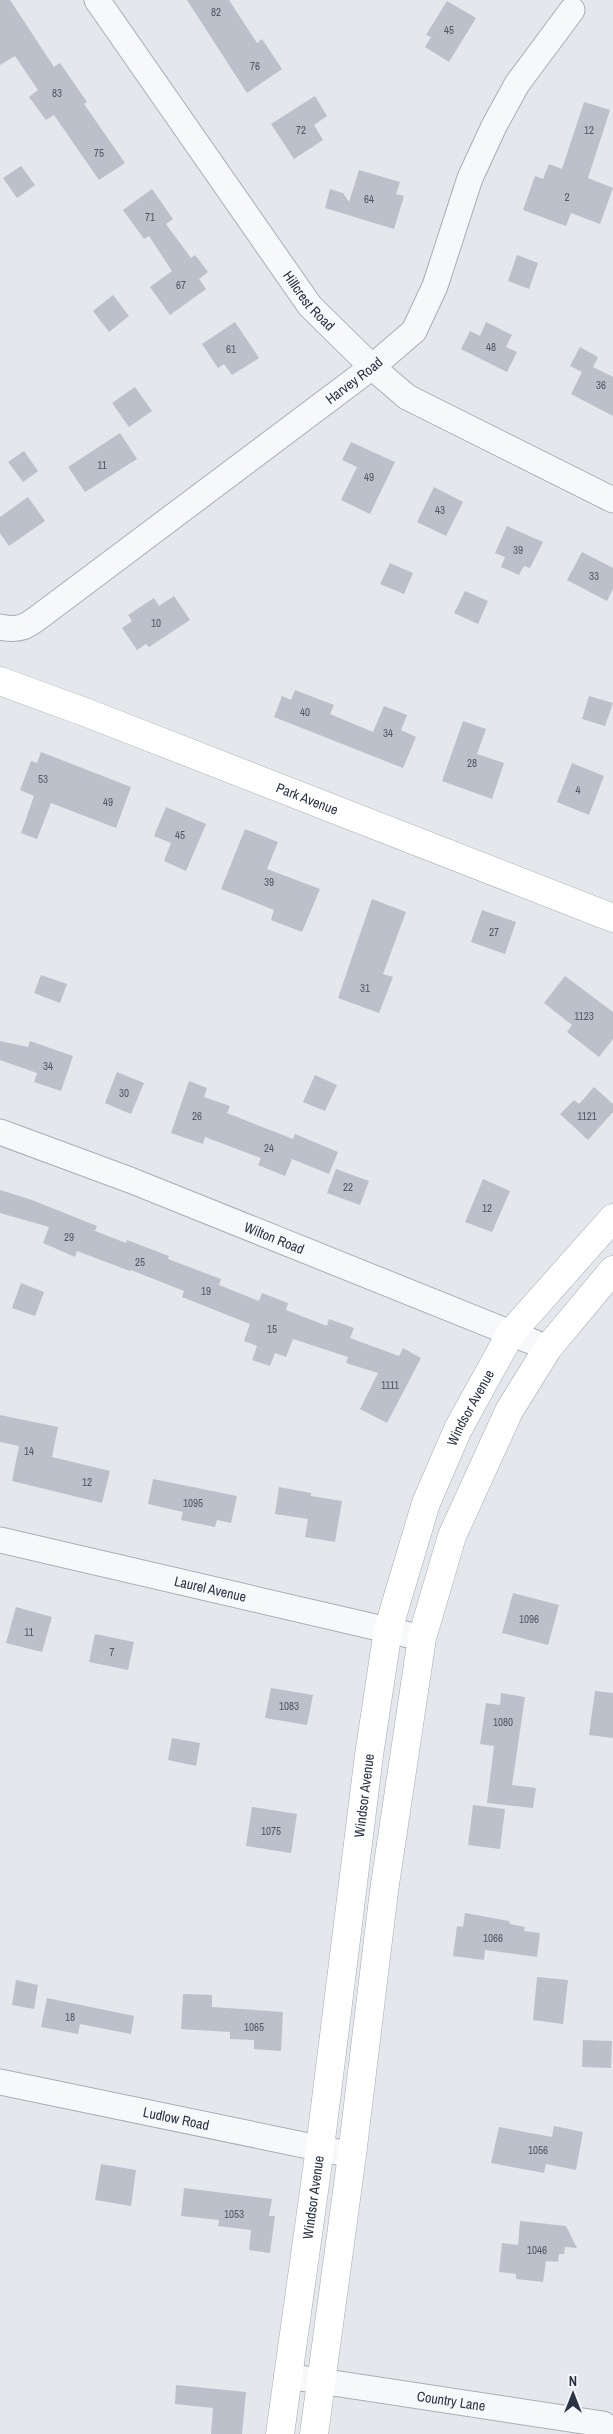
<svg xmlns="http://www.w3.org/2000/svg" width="613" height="2434" viewBox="0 0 613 2434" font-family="'Archivo Narrow',sans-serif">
	<rect width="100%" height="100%" fill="#e4e7ec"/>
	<g fill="#bbc0ca">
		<path d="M0,0H10L54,67L60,63L87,102L84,104L125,163L99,180L54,115L46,120L29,97L38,90L15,56L0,65Z"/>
		<path d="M187,0H229L257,43L262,39L282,69L247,93Z"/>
		<path d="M447,1L476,18L449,62L425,47L431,37L426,35Z"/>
		<path d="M315,96L327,116L314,125L323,140L294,159L271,124Z"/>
		<path d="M584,102L610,110L588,178L613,188L600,224L571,213L566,226L523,210L535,176L543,179L549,164L562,169Z"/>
		<path d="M21,166L35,185L17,198L3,178Z"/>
		<path d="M359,170L400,182L396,194L404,196L394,229L325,208L330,189L343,193L349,202Z"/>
		<path d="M152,189L173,219L166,224L191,258L195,255L208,272L199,279L206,289L170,315L150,287L172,271L149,236L144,239L123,210Z"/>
		<path d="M517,255L538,263L529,289L508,281Z"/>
		<path d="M113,295L129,316L109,332L93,311Z"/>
		<path d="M235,322L259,358L232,375L224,364L218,368L202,344Z"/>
		<path d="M486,322L512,335L506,347L517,352L507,372L461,349L470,331L480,336Z"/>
		<path d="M580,347L598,357L593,367L613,377V416L571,394L582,372L570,366Z"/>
		<path d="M135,387L152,411L129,427L112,403Z"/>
		<path d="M120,433L137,459L85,492L68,467Z"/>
		<path d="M351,442L395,462L370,514L341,500L357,467L342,460Z"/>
		<path d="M24,451L38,471L23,482L8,462Z"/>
		<path d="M434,487L463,502L446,536L417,522Z"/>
		<path d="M28,497L45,521L9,546L0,533V517Z"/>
		<path d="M507,526L543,542L530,568L524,566L519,575L501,567L505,557L495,553Z"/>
		<path d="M582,552L613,568V589L607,601L567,580Z"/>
		<path d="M390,563L413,573L404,594L380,584Z"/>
		<path d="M465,591L488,601L478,624L454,613Z"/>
		<path d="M174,596L190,620L149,647L146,644L137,650L122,628L132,621L128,615L154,598L159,606Z"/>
		<path d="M295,690L334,705L330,714L373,732L384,706L407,715L401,730L416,737L403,768L274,717L282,696L291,700Z"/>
		<path d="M589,696L613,703L605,726L582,719Z"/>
		<path d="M463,721L486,729L477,754L504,763L492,799L442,781Z"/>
		<path d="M41,752L131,787L116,828L51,803L37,839L21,833L34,796L20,790L31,761L37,763Z"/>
		<path d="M572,763L604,776L589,815L557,802Z"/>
		<path d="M166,807L206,824L186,871L164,861L171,843L154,836Z"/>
		<path d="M245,829L278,842L267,869L320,889L302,932L271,920L274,910L221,889Z"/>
		<path d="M372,899L406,912L383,974L393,977L379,1013L338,998Z"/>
		<path d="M482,910L516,922L505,954L471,942Z"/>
		<path d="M41,975L67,984L60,1003L34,993Z"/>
		<path d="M565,976L613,1012V1039L599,1057L567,1032L572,1025L544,1003Z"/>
		<path d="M0,1041L28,1047L30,1041L73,1056L61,1091L34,1082L37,1073L0,1060Z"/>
		<path d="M117,1072L144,1083L131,1114L105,1103Z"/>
		<path d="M315,1075L337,1085L325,1111L303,1102Z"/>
		<path d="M189,1081L207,1088L204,1097L230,1106L227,1113L293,1139L295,1134L338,1152L329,1174L292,1159L285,1176L258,1165L261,1158L205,1137L203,1144L171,1133Z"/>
		<path d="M594,1087L613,1104V1112L588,1140L560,1114L574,1100L579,1104Z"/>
		<path d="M336,1169L369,1181L360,1205L327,1193Z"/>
		<path d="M483,1179L510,1191L492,1232L465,1222Z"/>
		<path d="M0,1190L32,1200L97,1226L95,1231L126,1243L127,1240L169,1256L168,1259L221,1279L219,1285L259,1301L262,1293L288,1303L286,1310L327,1326L329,1319L354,1328L350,1338L399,1356L403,1348L421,1358L387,1423L360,1409L378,1373L346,1363L348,1357L293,1339L286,1357L275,1353L270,1366L252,1360L257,1346L244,1341L250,1324L182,1297L184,1291L131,1270L130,1271L77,1251L75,1257L43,1243L49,1227L0,1213Z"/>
		<path d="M21,1283L44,1292L35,1316L12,1308Z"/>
		<path d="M0,1415L58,1427L52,1457L110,1471L102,1503L12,1481L19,1446L0,1442Z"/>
		<path d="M153,1479L237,1496L231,1523L217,1520L215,1527L181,1520L183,1512L148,1504Z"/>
		<path d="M279,1487L311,1493V1496L342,1501L335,1542L305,1537L308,1519L275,1514Z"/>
		<path d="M513,1593L559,1605L548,1645L502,1633Z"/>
		<path d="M16,1607L52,1617L42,1652L6,1643Z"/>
		<path d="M95,1634L134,1642L128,1670L89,1662Z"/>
		<path d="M271,1688L313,1695L307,1725L265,1718Z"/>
		<path d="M595,1691L613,1693V1738L589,1735Z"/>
		<path d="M501,1693L525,1697L512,1785L536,1788L533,1808L487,1803L494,1746L480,1744L486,1703L500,1705Z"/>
		<path d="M172,1738L200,1743L196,1766L168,1760Z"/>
		<path d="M473,1805L505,1809L500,1849L468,1845Z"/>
		<path d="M252,1807L297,1814L291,1853L246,1846Z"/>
		<path d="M465,1913L509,1921L510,1924L525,1927L524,1931L540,1933L537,1957L485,1950L484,1960L453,1956L457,1926L463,1927Z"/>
		<path d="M537,1977L568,1980L563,2024L533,2020Z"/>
		<path d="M16,1980L38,1985L34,2009L12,2005Z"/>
		<path d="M183,1994L212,1995V2007L283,2012L281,2051L254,2049V2040L230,2039V2032L181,2029Z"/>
		<path d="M47,1998L134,2016L131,2034L80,2024L78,2034L41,2027Z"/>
		<path d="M583,2040L612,2041L611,2068L582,2067Z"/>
		<path d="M554,2126L583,2132L576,2170L546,2164L544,2173L491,2163L499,2127L552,2137Z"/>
		<path d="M101,2164L136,2170L131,2206L95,2200Z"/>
		<path d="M184,2188L272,2199L269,2216H275L270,2253L249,2250L251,2230L218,2226L219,2220L181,2216Z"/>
		<path d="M520,2221L566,2226L577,2248L565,2247L564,2254H559L558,2262L546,2261L543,2282L516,2279V2274L499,2272L502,2243L518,2245Z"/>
		<path d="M176,2385L246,2392L242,2434H211L213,2408L175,2404Z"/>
	</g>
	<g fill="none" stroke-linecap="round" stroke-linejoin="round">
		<g stroke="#a9aeb7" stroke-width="27">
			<g id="street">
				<path id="s1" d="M97,0L310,306L372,367L407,397L613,500"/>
				<path id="s2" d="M0,627C24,632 29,624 47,611L372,367L414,331L435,286L470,178L494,126L517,84L572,10"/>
				<path id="s3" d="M0,1132L130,1180L548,1348"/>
				<path id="s4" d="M0,1540L422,1638"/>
				<path id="s5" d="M0,2082L352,2155"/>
				<path id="s6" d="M287,2376L603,2424L613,2431"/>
			</g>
		</g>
		<g stroke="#a9aeb7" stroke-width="29">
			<g id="secondary">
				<path id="s7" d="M0,681L90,714L613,918"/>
			</g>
		</g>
		<g stroke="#a3abb8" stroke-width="29">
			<g id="primary">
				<path id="s8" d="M280,2434L320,2148L369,1755L388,1630L426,1503L458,1429L511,1333L613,1218"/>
				<path d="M314,2434L352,2155L384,1891L422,1638L452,1536L509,1411L548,1348L613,1270"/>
			</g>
		</g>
		<use href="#street" stroke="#f7f8fa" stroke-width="25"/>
		<use href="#secondary" stroke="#fff" stroke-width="28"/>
		<use href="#primary" stroke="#fff" stroke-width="28"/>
	</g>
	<g text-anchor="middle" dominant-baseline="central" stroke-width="4" stroke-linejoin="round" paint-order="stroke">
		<g font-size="11" fill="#4f5766">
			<text x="216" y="12">82</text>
			<text x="449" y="30">45</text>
			<text x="255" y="66">76</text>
			<text x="57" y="93">83</text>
			<text x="301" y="130">72</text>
			<text x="589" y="130">12</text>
			<text x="99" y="153">75</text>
			<text x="567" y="197">2</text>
			<text x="369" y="199">64</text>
			<text x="150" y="217">71</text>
			<text x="181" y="285">67</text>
			<text x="491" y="347">48</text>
			<text x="231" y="349">61</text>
			<text x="601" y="385">36</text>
			<text x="102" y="465">11</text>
			<text x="369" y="477">49</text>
			<text x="440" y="510">43</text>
			<text x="518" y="550">39</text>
			<text x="594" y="576">33</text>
			<text x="156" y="623">10</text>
			<text x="305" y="712">40</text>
			<text x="388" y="733">34</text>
			<text x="472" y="763">28</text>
			<text x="43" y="779">53</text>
			<text x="578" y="790">4</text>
			<text x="108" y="802">49</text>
			<text x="180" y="835">45</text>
			<text x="269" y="882">39</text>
			<text x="494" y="932">27</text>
			<text x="365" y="988">31</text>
			<text x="584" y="1016">1123</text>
			<text x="48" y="1066">34</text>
			<text x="124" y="1093">30</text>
			<text x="197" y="1116">26</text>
			<text x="587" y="1116">1121</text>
			<text x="269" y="1148">24</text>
			<text x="348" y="1187">22</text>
			<text x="487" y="1208">12</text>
			<text x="69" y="1237">29</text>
			<text x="140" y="1262">25</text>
			<text x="206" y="1291">19</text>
			<text x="272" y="1329">15</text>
			<text x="390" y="1385">1111</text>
			<text x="29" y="1451">14</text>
			<text x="87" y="1482">12</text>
			<text x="193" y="1503">1095</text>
			<text x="529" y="1619">1096</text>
			<text x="29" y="1632">11</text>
			<text x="112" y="1652">7</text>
			<text x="289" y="1706">1083</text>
			<text x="503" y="1722">1080</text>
			<text x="271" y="1831">1075</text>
			<text x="493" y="1938">1066</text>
			<text x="70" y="2017">18</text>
			<text x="254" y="2027">1065</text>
			<text x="538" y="2150">1056</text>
			<text x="234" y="2214">1053</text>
			<text x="537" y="2250">1046</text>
		</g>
		<g font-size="14" fill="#2b3445" stroke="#f4f6f9">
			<text stroke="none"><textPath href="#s1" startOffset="368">Hillcrest Road</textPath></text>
			<text stroke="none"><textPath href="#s2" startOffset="436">Harvey Road</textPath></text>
			<text stroke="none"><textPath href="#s7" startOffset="329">Park Avenue</textPath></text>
			<text stroke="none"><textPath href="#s3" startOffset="294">Wilton Road</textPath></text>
			<text stroke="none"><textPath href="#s8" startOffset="1049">Windsor Avenue</textPath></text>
			<text stroke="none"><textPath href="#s4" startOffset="216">Laurel Avenue</textPath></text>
			<text stroke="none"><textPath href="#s8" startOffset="644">Windsor Avenue</textPath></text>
			<text stroke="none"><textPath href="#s5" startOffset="180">Ludlow Road</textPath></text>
			<text stroke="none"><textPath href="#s8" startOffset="239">Windsor Avenue</textPath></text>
			<text stroke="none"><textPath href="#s6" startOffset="166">Country Lane</textPath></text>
		</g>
	</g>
	<g transform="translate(573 2394)" stroke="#f4f6f9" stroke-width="4" paint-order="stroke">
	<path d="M0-4L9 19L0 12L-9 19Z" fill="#2b3445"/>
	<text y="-8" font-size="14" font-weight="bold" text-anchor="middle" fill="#2b3445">N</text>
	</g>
</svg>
